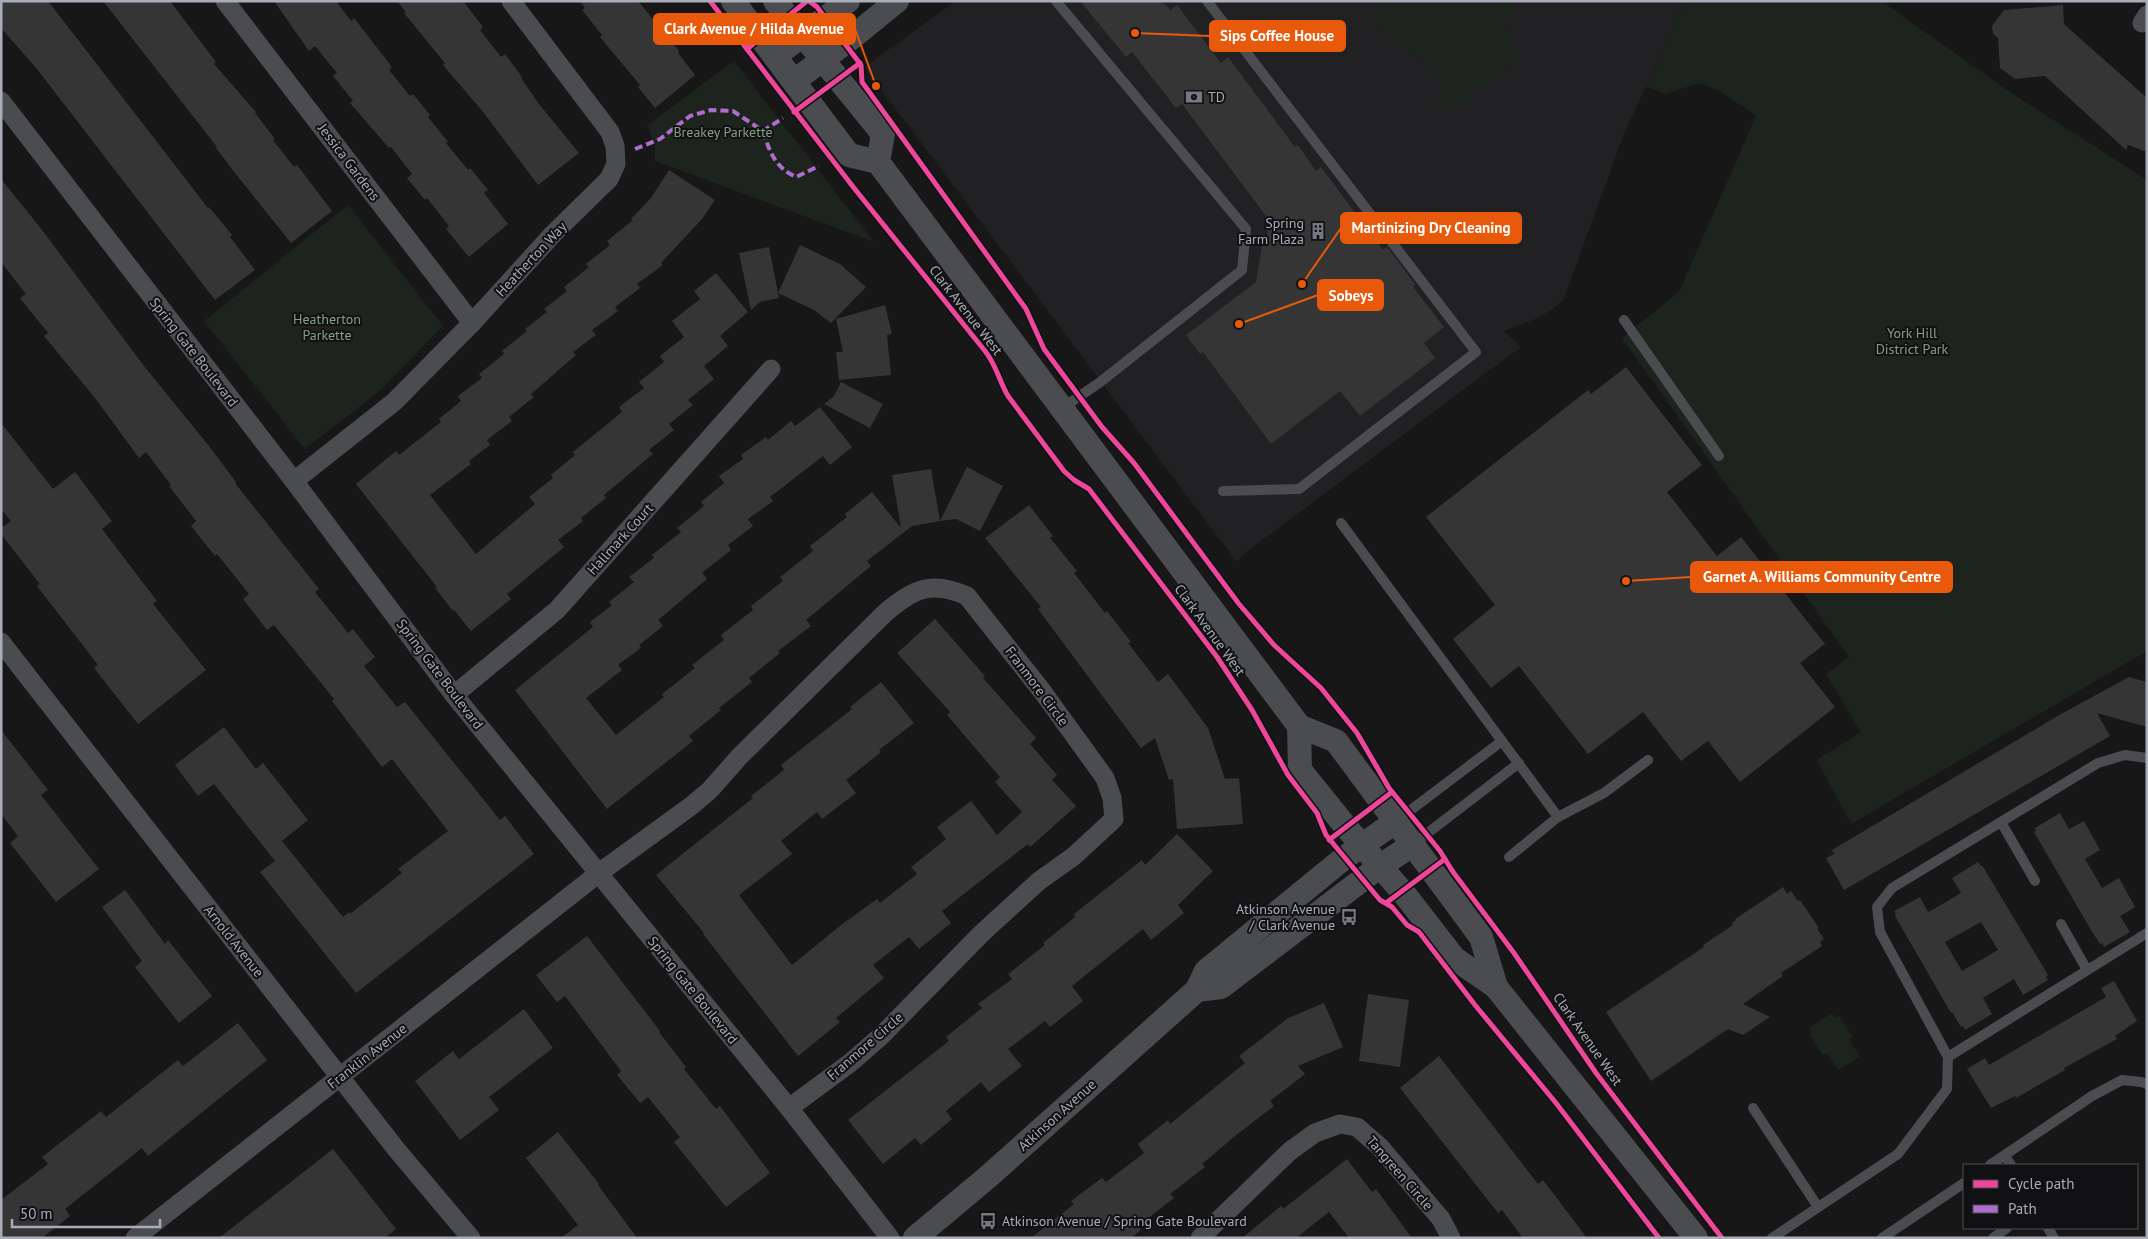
<svg xmlns="http://www.w3.org/2000/svg" width="2148" height="1239" viewBox="0 0 2148 1239" font-family="'PT Sans',sans-serif">
	<rect width="100%" height="100%" fill="#171717"/>
	<path fill="#212123" d="M956,1H1686L1625,131L1563,301L1540,317L1504,331L1521,347L1246,552L1237,562L864,67Z"/>
	<g fill="#1d241e">
		<path d="M1386,1H1516L1505,25L1522,56L1449,114L1436,98L1448,82L1372,21Z"/>
		<path d="M1686,1H1881L2013,94L2147,180V651L1851,824L1817,760L1861,732L1826,674L1849,657L1622,338L1679,292L1756,116L1720,91L1699,83L1666,94L1646,87Z"/>
		<path d="M734,61L874,242L655,161V145L647,125Z"/>
		<path d="M348,205L443,326L382,389L305,449L204,321Z"/>
		<path d="M1832,1013L1835,1018L1839,1016L1853,1037L1849,1039L1860,1057L1838,1070L1827,1053L1823,1055L1809,1034L1812,1032L1809,1028Z"/>
	</g>
	<g fill="#353536" fill-rule="evenodd">
		<path d="M1,1H48L208,208L209,207L232,235L230,237L255,270L215,300L37,69L1,28Z"/>
		<path d="M103,1H170L216,62L214,64L256,112L255,113L275,139L273,140L294,167L297,165L332,211L291,243L235,173L216,148L217,147Z"/>
		<path d="M274,1H336L351,21L354,18L392,67L389,70L410,96L413,94L430,115L428,117L448,142L446,143L468,170L470,168L488,190L484,193L508,224L469,257L446,229L449,226L427,198L425,200L407,178L412,174L391,147L389,148L350,103L353,101L333,76L337,73L315,46L309,51Z"/>
		<path d="M397,1H463L483,27L480,30L501,57L505,54L522,77L521,78L539,104L579,153L538,185L484,113L443,65L445,63L404,13L406,12Z"/>
		<path d="M580,1H638L679,51L678,53L695,75L655,108L638,87L640,85L600,37L602,35L582,10L585,8Z"/>
		<path d="M1080,1H1161L1171,10L1177,5L1221,63L1228,57L1295,147L1298,145L1316,171L1321,167L1383,250L1387,247L1415,284L1413,287L1444,327L1424,343L1435,358L1360,416L1340,391L1271,444L1203,352L1200,354L1186,335L1256,282L1262,246H1266L1269,220L1182,104L1176,108L1132,52L1126,57Z"/>
		<path d="M2063,5L2064,24L2147,98V152L2128,145L2126,150L2045,76L2015,79L2000,68L1998,38L1993,34L1992,26L2004,10Z"/>
		<path d="M669,170L715,200L702,219L661,263L663,265L637,284L640,288L615,307L618,311L592,330L596,335L573,352L576,355L531,394L534,397L509,417L512,421L487,440L490,445L469,461L471,464L430,495L476,554L535,504L529,497L553,478L551,475L575,455L573,452L622,412L619,407L644,388L639,382L664,362L660,356L684,337L672,321L700,299L694,291L716,273L748,312L720,336L728,346L704,366L714,379L688,400L693,405L669,424L674,430L649,450L653,454L604,495L606,498L581,518L583,521L558,540L564,547L507,594L511,599L471,631L454,610L453,611L435,588L437,587L356,484L396,451L399,455L441,422L439,419L461,401L458,396L482,378L479,374L504,354L502,351L527,331L525,329L547,312L544,309L567,291L564,287L589,267L586,264L610,245L607,241L633,220L631,219L651,198Z"/>
		<path d="M1,179L39,226L144,366L209,446L236,482L235,483L319,589L315,592L348,633L353,629L375,657L364,666L397,707L405,702L500,820L505,816L534,854L356,993L260,872L275,861L214,784L198,796L175,765L224,727L256,769L263,763L308,820L282,841L343,917L349,912L350,914L402,873L398,869L448,831L392,759L382,767L332,701L334,699L274,625L267,630L243,599L249,594L217,554L215,556L191,526L196,521L169,486L171,485L146,452L139,458L95,398L44,336L48,333L20,298L26,294L1,262Z"/>
		<path d="M800,245L840,264L866,287L831,323L814,310L778,293Z"/>
		<path d="M769,247L779,298L760,302L751,310L739,253Z"/>
		<path d="M885,305L892,334L887,335L891,375L839,380L836,352H843L836,319Z"/>
		<path d="M1626,367L1702,465L1667,492L1717,556L1741,537L1825,644L1800,663L1835,707L1740,782L1708,741L1681,761L1643,712L1588,754L1519,666L1491,688L1453,639L1495,605L1426,517L1588,390L1591,394Z"/>
		<path d="M841,382L883,404L870,428L824,404L834,396Z"/>
		<path d="M820,407L852,447L830,465L823,456L770,497L773,501L748,519L753,526L728,545L731,550L702,573L707,579L658,620L663,626L639,645L641,648L618,665L622,670L586,698L616,735L664,697L662,694L695,668L692,665L724,640L721,635L753,610L751,606L783,581L780,577L813,551L810,546L847,517L845,514L872,492L901,528L892,475L931,469L940,521L912,526L867,561L871,566L806,620L811,626L778,651L780,653L749,678L752,682L719,708L721,710L689,736L693,741L607,809L515,690L593,627L590,622L612,605L609,602L634,582L629,577L654,558L652,555L681,532L677,528L704,506L701,502L724,483L719,476L743,459L741,455L766,437L768,440L791,421L795,426Z"/>
		<path d="M1,423L53,489L75,472L112,521L102,529L157,601L153,604L206,670L138,724L94,668L98,665L37,586L40,584L1,534V528L11,521L1,509Z"/>
		<path d="M967,467L1003,486L980,531L956,519L940,521Z"/>
		<path d="M1029,505L1053,536L1050,538L1077,571L1074,573L1105,613L1107,611L1131,642L1128,643L1158,682L1168,674L1208,728L1225,779L1239,778L1243,824L1177,829L1173,779L1169,780L1155,738L1141,748L1038,609L1041,607L985,538Z"/>
		<path d="M935,619L985,676L983,678L1036,738L1030,744L1057,775L1052,780L1076,806L1030,847L1028,844L942,911L951,923L919,949L909,937L873,965L884,978L836,1018L840,1022L798,1056L703,934L704,933L656,875L753,798L751,796L784,770L781,765L852,709L850,707L881,682L914,723L879,750L881,752L846,780L856,793L822,819L817,812L781,841L792,854L739,895L792,965L841,925L877,899L880,903L917,874L911,867L946,839L937,827L971,801L997,835L1022,812L995,782L1000,777L947,715L950,712L897,653Z"/>
		<path d="M2129,677L2147,682V727L2097,713L2110,736L1844,890L1826,858L1834,854L1832,850L2061,714Z"/>
		<path d="M1,730L48,790L41,795L99,869L56,902L10,843L18,836L1,814Z"/>
		<path d="M2060,813L2069,829L2084,821L2100,850L2085,859L2102,888L2119,878L2135,907L2120,916L2130,932L2104,947L2102,943L2100,944L2091,930L2034,832L2036,831L2035,828Z"/>
		<path d="M1177,834L1213,871L1178,905L1184,913L1151,940L1143,929L1072,986L1083,1001L1050,1027L1045,1021L1008,1049L1022,1066L989,1092L981,1082L946,1111L952,1119L921,1145L915,1138L883,1164L848,1120L949,1041L946,1037L982,1008L978,1004L1012,979L1008,974L1045,945L1043,943L1075,917L1074,914L1142,860L1145,865Z"/>
		<path d="M1978,862L1981,866L1982,865L2048,975L2046,977L2048,980L2023,995L2014,979L1983,998L1992,1014L1965,1030L1963,1026L1961,1027L1952,1012L1951,1013L1895,916L1896,915L1894,911L1920,897L1928,912L1946,902L1961,893L1952,878ZM1981,922L1998,950L1962,971L1945,942Z"/>
		<path d="M1783,887L1787,894L1791,891L1798,901L1800,900L1819,928L1817,929L1824,939L1820,942L1822,946L1781,973L1783,976L1743,1004L1770,1017L1743,1035L1728,1029L1651,1081L1606,1012L1704,947L1703,945L1733,925L1732,923L1736,920L1735,919Z"/>
		<path d="M125,890L165,944L168,940L212,996L179,1023L135,967L142,961L102,907Z"/>
		<path d="M587,936L660,1031L659,1032L686,1067L684,1069L716,1109L720,1106L770,1173L726,1207L674,1142L680,1137L648,1097L640,1103L617,1075L621,1071L565,996L557,1002L536,975Z"/>
		<path d="M2114,981L2137,1021L2115,1036L2117,1039L2064,1068L2065,1070L2016,1098L2015,1096L1991,1108L1967,1069L1985,1058L1989,1065L2106,997L2101,988Z"/>
		<path d="M1368,994L1409,1000L1400,1067L1359,1061Z"/>
		<path d="M1324,1003L1343,1047L1298,1066L1305,1074L1270,1101L1274,1106L1235,1136L1202,1164L1205,1167L1170,1194L1174,1198L1138,1226L1141,1230L1131,1238H1031L1074,1204L1071,1201L1102,1178L1106,1182L1144,1153L1138,1144L1168,1120L1170,1124L1245,1063L1239,1056L1288,1018Z"/>
		<path d="M524,1009L553,1048L489,1097L499,1110L460,1140L415,1081L453,1051L459,1059Z"/>
		<path d="M238,1023L267,1060L148,1156L142,1148L65,1209L70,1216L42,1238H1V1200L48,1164L42,1157L101,1111L106,1117L178,1060L183,1066Z"/>
		<path d="M1439,1056L1538,1184L1543,1180L1587,1238H1523L1502,1210L1498,1213L1400,1088Z"/>
		<path d="M558,1132L599,1184L598,1185L637,1238H561L578,1225L526,1158Z"/>
		<path d="M333,1149L396,1229L385,1238H219Z"/>
		<path d="M1347,1159L1372,1192L1376,1189L1412,1238H1349L1329,1212L1296,1238H1242L1281,1206L1283,1209Z"/>
	</g>
	<g fill="none" stroke-linecap="round" stroke-linejoin="round">
		<g stroke="#4b4c50" stroke-width="10">
			<path d="M1056,1L1246,229L1242,270L1099,383L1062,408"/>
			<path d="M1207,1L1476,352L1299,489L1223,491"/>
			<path d="M1624,320L1719,456"/>
			<path d="M1341,523L1558,817"/>
			<path d="M1395,822L1502,741"/>
			<path d="M2001,822L2035,881"/>
			<path d="M1412,845L1519,763"/>
			<path d="M1509,857L1558,817L1604,793L1648,760"/>
			<path d="M2061,924L2087,970"/>
			<path d="M1948,1057L2147,933"/>
			<path d="M1753,1108L1818,1207"/>
			<path d="M2005,1156L2011,1165"/>
			<path d="M1990,1165L2092,1096L2122,1080L2141,1082L2147,1084"/>
			<path d="M2048,1228L2054,1238"/>
			<path d="M1772,1238L1898,1154L1947,1089L1948,1057L1880,932L1877,907L1892,888L2098,763L2125,755L2147,758"/>
			<path d="M1882,1238L1964,1183"/>
			<path d="M1993,1238L2007,1228"/>
		</g>
		<g stroke="#4b4c50" stroke-width="19">
			<path d="M225,1L472,323"/>
			<path d="M2142,23L2147,15"/>
			<path d="M1,101L294,481L454,695L789,1108L890,1238"/>
			<path d="M294,481L394,402L472,323L553,234L609,179L616,164L615,146L610,132L511,1"/>
			<path d="M1,642L396,1149L471,1238"/>
			<path d="M454,695L557,610L771,369"/>
			<path d="M135,1238L599,873L691,806L710,790L739,757L885,613C913,589 931,580 967,596L1042,691L1105,778L1112,798L1114,819L1074,856L1039,881L982,933L881,1036L850,1063L789,1108"/>
			<path d="M1200,1238L1290,1151L1315,1133L1340,1124L1357,1127L1380,1147L1441,1219L1451,1238"/>
		</g>
		<g stroke="#4b4c50" stroke-width="24">
			<path d="M733,1L849,155L878,162L1299,726L1336,741L1481,937L1496,987"/>
			<path d="M775,1L883,134L878,162"/>
			<path d="M775,56L848,1"/>
			<path d="M794,81L849,40L897,1"/>
			<path d="M1299,726L1300,770L1346,827L1406,896L1454,958L1496,987L1696,1238"/>
			<path d="M1197,990L1221,987L1379,867L1412,845"/>
			<path d="M915,1238L989,1176L1197,990L1206,971L1344,858L1395,822"/>
		</g>
		<g stroke="#b06ccc" stroke-width="4" stroke-dasharray="8 4" stroke-linecap="butt">
			<path d="M763,131C770,153 775,167 796,177L819,166"/>
			<path d="M635,149L660,139L690,116L711,110L733,111L763,131L783,118"/>
		</g>
		<g stroke="#111113" stroke-width="8">
			<g id="cycleway">
				<path d="M710,1L854,188L985,351C997,366 999,381 1008,396L1064,471L1074,480L1089,489L1217,657L1252,710L1288,775L1317,813L1326,835L1380,900L1392,907L1407,925L1419,932L1475,1005L1556,1103L1659,1238"/>
				<path d="M809,1L817,7L861,65L862,82L1026,309L1044,349L1102,427L1134,463L1239,604L1274,645L1321,688L1357,733L1389,788L1440,851L1453,872L1514,953L1596,1073L1722,1238"/>
				<path d="M747,49L807,1"/>
				<path d="M794,112L860,63"/>
				<path d="M1329,840L1392,792"/>
				<path d="M1386,903L1445,859"/>
			</g>
		</g>
		<use href="#cycleway" stroke="#ed469a" stroke-width="5"/>
	</g>
	<defs>
		<g id="bank-bare" transform="scale(1.35)"><path d="M-6-4H6V4H-6ZM0-2.3a2.3 2.3 0 1 0 0 4.6a2.3 2.3 0 1 0 0-4.6Z" fill="#757880" stroke="#111113" stroke-width="2.5" paint-order="stroke"/></g>
		<g id="building-bare" transform="scale(1.35)"><path d="M-4-6H4V6H1V3H-1V6H-4ZM-2.5-4.3h1.7v1.8h-1.7ZM.8-4.3h1.7v1.8H.8ZM-2.5-1h1.7V.8h-1.7ZM.8-1h1.7V.8H.8Z" fill="#757880" stroke="#111113" stroke-width="2.5" paint-order="stroke"/></g>
		<g id="bus-bare" transform="scale(1.35)"><path d="M-5-6H5V4H4V6H2V4H-2V6H-4V4H-5ZM-3.5-4V0h7V-4ZM-3.5 1.2v1.5H-2V1.2ZM2 1.2v1.5H3.5V1.2Z" fill="#757880" stroke="#111113" stroke-width="2.5" paint-order="stroke"/></g>
	</defs>
	<g fill-rule="evenodd">
		<use href="#bank-bare" x="1194" y="97"/>
		<use href="#building-bare" x="1318" y="231"/>
		<use href="#bus-bare" x="1349" y="917"/>
		<use href="#bus-bare" x="988" y="1221"/>
	</g>
	<g text-anchor="middle" dominant-baseline="central" stroke-width="4" stroke-linejoin="round" paint-order="stroke">
		<g font-size="14" fill="#a8adb8" stroke="#111113" text-anchor="start">
			<text x="1208" y="97">TD</text>
			<text x="1304" y="223" text-anchor="end">Spring<tspan x="1304" dy="16">Farm Plaza</tspan></text>
			<text x="1335" y="909" text-anchor="end">Atkinson Avenue<tspan x="1335" dy="16">/ Clark Avenue</tspan></text>
			<text x="1002" y="1221">Atkinson Avenue / Spring Gate Boulevard</text>
		</g>
		<g font-size="14" fill="#7fa381" stroke="#111113">
			<text x="723" y="132">Breakey Parkette</text>
			<text x="327" y="319">Heatherton<tspan x="327" dy="16">Parkette</tspan></text>
			<text x="1912" y="333">York Hill<tspan x="1912" dy="16">District Park</tspan></text>
		</g>
		<g font-size="14" fill="#a8adb8" stroke="#111113">
			<text transform="translate(349 162) rotate(53)">Jessica Gardens</text>
			<text transform="translate(531 259) rotate(-47)">Heatherton Way</text>
			<text transform="translate(966 310) rotate(52)">Clark Avenue West</text>
			<text transform="translate(194 352) rotate(52)">Spring Gate Boulevard</text>
			<text transform="translate(620 539) rotate(-48)">Hallmark Court</text>
			<text transform="translate(1210 630) rotate(54)">Clark Avenue West</text>
			<text transform="translate(440 674) rotate(53)">Spring Gate Boulevard</text>
			<text transform="translate(1037 686) rotate(53)">Franmore Circle</text>
			<text transform="translate(234 941) rotate(52)">Arnold Avenue</text>
			<text transform="translate(693 990) rotate(51)">Spring Gate Boulevard</text>
			<text transform="translate(1588 1039) rotate(55)">Clark Avenue West</text>
			<text transform="translate(865 1046) rotate(-41)">Franmore Circle</text>
			<text transform="translate(367 1056) rotate(-38)">Franklin Avenue</text>
			<text transform="translate(1057 1115) rotate(-42)">Atkinson Avenue</text>
			<text transform="translate(1400 1173) rotate(49)">Tangreen Circle</text>
		</g>
	</g>
	<path fill="none" stroke="#e8590c" stroke-width="2" d="M876 86L855 29M1135 33L1210 36M1302 284L1341 228M1239 324L1318 295M1626 581L1691 577"/>
	<g fill="#e8590c" stroke="#111113" stroke-width="2">
		<circle cx="876" cy="86" r="5"/>
		<circle cx="1135" cy="33" r="5"/>
		<circle cx="1302" cy="284" r="5"/>
		<circle cx="1239" cy="324" r="5"/>
		<circle cx="1626" cy="581" r="5"/>
	</g>
	<g fill="#e8590c" stroke="#e8590c" stroke-width="2">
		<rect x="654" y="14" width="201" height="30" rx="5"/>
		<rect x="1210" y="21" width="135" height="30" rx="5"/>
		<rect x="1341" y="213" width="180" height="30" rx="5"/>
		<rect x="1318" y="280" width="65" height="30" rx="5"/>
		<rect x="1691" y="562" width="261" height="30" rx="5"/>
	</g>
	<g font-size="15" text-anchor="middle" font-weight="bold" fill="#fff">
		<text x="754" y="34">Clark Avenue / Hilda Avenue</text>
		<text x="1277" y="41">Sips Coffee House</text>
		<text x="1431" y="233">Martinizing Dry Cleaning</text>
		<text x="1351" y="301">Sobeys</text>
		<text x="1822" y="582">Garnet A. Williams Community Centre</text>
	</g>
	<rect width="2148" height="1239" fill="none" stroke="#a8adb8" stroke-width="5"/>
	<rect x="1963" y="1164" width="175" height="65" fill="#111113" stroke="#4d4f55"/>
	<rect x="1973" y="1180" width="25" height="8" fill="#ed469a" stroke="#4d4f55"/>
	<text x="2008" y="1189" font-size="15" fill="#a8adb8">Cycle path</text>
	<rect x="1973" y="1205" width="25" height="8" fill="#b06ccc" stroke="#4d4f55"/>
	<text x="2008" y="1214" font-size="15" fill="#a8adb8">Path</text>
	<path d="M12 1219v8h148v-8" fill="none" stroke="#a8adb8" stroke-width="2.5"/>
	<text x="20" y="1219" font-size="15" fill="#a8adb8" stroke="#111113" stroke-width="4" paint-order="stroke">50 m</text>
</svg>
